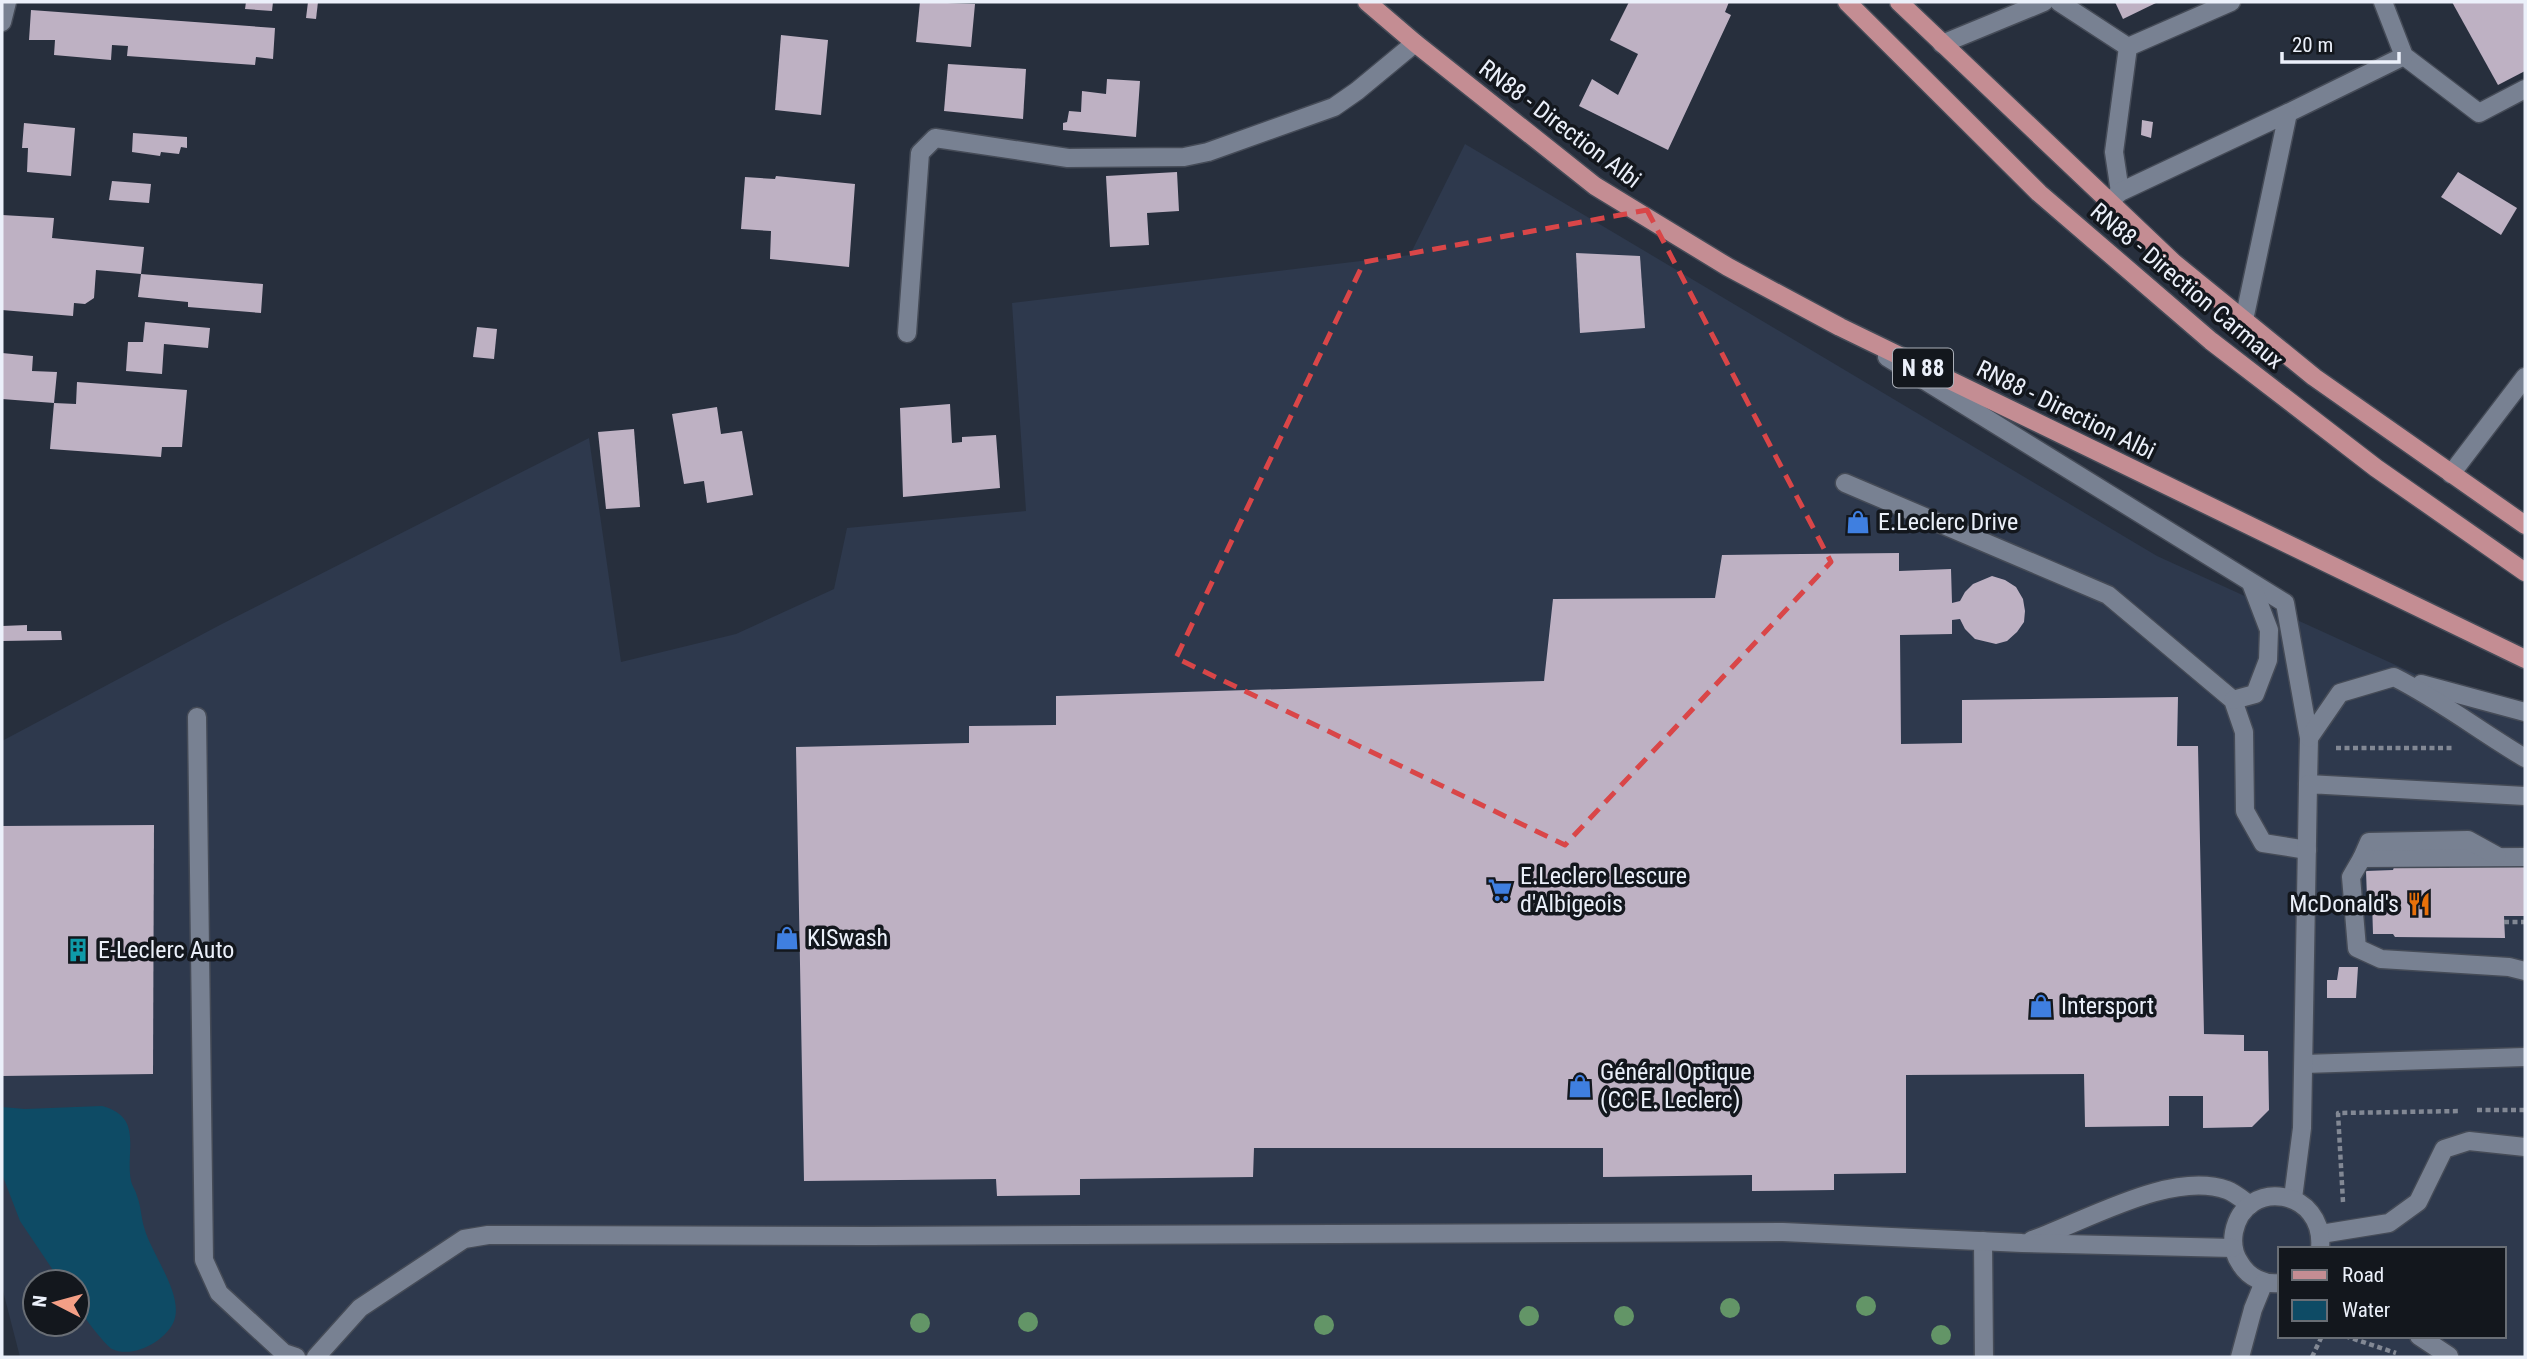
<svg xmlns="http://www.w3.org/2000/svg" width="2527" height="1359" viewBox="0 0 2527 1359" font-family="'Roboto Condensed',sans-serif">
	<rect width="100%" height="100%" fill="#272f3d"/>
	<path fill="#2e394d" fill-rule="evenodd" d="M1465,144L2157,556L2525,724V1357H20L2,1287V741L218,626L589,438L621,662L736,634L834,589L847,528L1026,511L1012,303L1410,255ZM2280,1249H2504V1336H2280ZM35,1282H77V1324H35Z"/>
	<path fill="#0e4b65" d="M102,1106C144,1117 125,1150 131,1181C132,1186 136,1191 137,1196C141,1206 141,1217 144,1227C151,1254 184,1294 174,1321C166,1341 133,1359 112,1349C105,1345 79,1312 77,1303C76,1297 77,1289 77,1282H61L20,1221L2,1174V1107L25,1109Z"/>
	<g fill="#beb1c3">
		<path d="M246,2H273L272,11L245,9Z"/>
		<path d="M308,2H318L316,19L306,18Z"/>
		<path d="M920,2L975,4L971,47L916,42Z"/>
		<path d="M1629,2H1729L1725,12L1731,15L1668,150L1579,106L1592,79L1618,95L1638,54L1610,40Z"/>
		<path d="M2115,2H2158L2123,19Z"/>
		<path d="M2452,2H2525V71L2498,85Z"/>
		<path d="M31,10L275,28L273,59L256,57L255,65L127,56L128,46L112,45L111,60L54,55L55,40H29Z"/>
		<path d="M781,35L828,40L821,115L775,110Z"/>
		<path d="M948,64L1026,69L1023,119L944,111Z"/>
		<path d="M1107,79L1140,81L1136,137L1063,130V123L1067,122L1069,111L1081,112L1082,91L1106,94Z"/>
		<path d="M2142,120L2153,122L2151,138L2141,135Z"/>
		<path d="M24,123L75,128L71,176L27,172L28,148H22Z"/>
		<path d="M133,133L187,137V148L181,147L179,154L161,152L160,156L132,152Z"/>
		<path d="M1177,172L1179,211L1147,213L1149,245L1110,247L1106,176Z"/>
		<path d="M2458,172L2517,208L2501,235L2441,197Z"/>
		<path d="M776,176L855,184L849,267L770,259L771,231L741,229L745,177L775,179Z"/>
		<path d="M112,181L151,184L149,203L109,200Z"/>
		<path d="M2,215L54,218L52,238L144,247L141,274L96,270L94,298L85,304L74,303L73,316L2,310Z"/>
		<path d="M1576,253L1640,256L1645,328L1580,333Z"/>
		<path d="M141,274L263,284L261,313L188,307V302L138,297Z"/>
		<path d="M145,322L210,328L208,348L164,344L162,374L126,371L128,342H143Z"/>
		<path d="M477,327L497,329L494,359L473,357Z"/>
		<path d="M2,353L33,356L32,371L57,372L54,403L2,399Z"/>
		<path d="M77,382L187,390L182,447H162L161,457L50,449L54,403L76,404Z"/>
		<path d="M950,404L952,443L962,442V437L996,435L1000,488L903,497L900,408Z"/>
		<path d="M717,407L721,434L742,431L753,495L707,503L704,481L684,484L672,414Z"/>
		<path d="M634,429L640,507L606,509L598,432Z"/>
		<path d="M1899,553V571L1951,569L1952,603L1960,601L1965,592L1973,584L1992,576L2005,580L2016,587L2023,599L2025,611L2024,622L2017,632L2007,641L1996,644L1975,639L1965,629L1960,619L1952,620V634L1900,635L1901,744L1962,743V700L2178,697L2177,746H2198L2204,1034L2244,1035V1051H2268L2269,1110L2252,1127L2203,1128V1096H2169V1126L2085,1127L2084,1074L1906,1075V1173L1834,1174V1190L1752,1191V1175L1603,1177V1148H1254L1253,1177L1080,1179V1195L997,1196L996,1179L804,1181L796,747L969,743V726L1056,725V696L1544,681L1553,599L1715,598L1722,555Z"/>
		<path d="M27,625V631H61L62,640L2,641V626Z"/>
		<path d="M154,825L153,1074L2,1076V826Z"/>
		<path d="M2394,867H2525V916H2504L2505,938L2395,937L2393,934H2373L2372,901L2367,898L2366,871L2393,870Z"/>
		<path d="M2339,967H2358L2356,998H2327V980H2337Z"/>
	</g>
	<g fill="none" stroke-linecap="round" stroke-linejoin="round">
		<g stroke="#454b57" stroke-width="21">
			<g id="lane">
				<path d="M2059,2L2128,47"/>
				<path d="M2383,2L2404,56L2479,113L2525,89"/>
				<path d="M1942,44L2044,2"/>
				<path d="M2288,113L2404,56"/>
				<path d="M2120,192L2114,152L2128,47L2231,2"/>
				<path d="M2109,202L2120,192L2288,113L2244,320"/>
				<path d="M907,333L920,153L935,138L1068,158L1184,157L1208,152L1334,107L1357,91L1415,43"/>
				<path d="M1887,357L2285,603L2309,738L2308,784"/>
				<path d="M2451,474L2525,377"/>
				<path d="M1845,483L2108,595L2233,700L2244,732L2245,811L2263,843L2307,850"/>
				<path d="M2421,684L2525,712"/>
				<path d="M2233,700L2255,694L2268,660L2269,630L2251,583"/>
				<path d="M197,717L204,1260L219,1293L284,1353L296,1357"/>
				<path d="M2309,738L2340,693L2394,677C2440,700 2481,732 2525,758"/>
				<path d="M2525,857L2362,858L2351,877L2357,948L2381,959L2509,967L2525,971"/>
				<path d="M2362,858L2369,842L2468,840L2497,856"/>
				<path d="M2304,1064L2525,1057"/>
				<path d="M2293,1198L2302,1128L2308,784L2525,796"/>
				<path d="M2321,1234L2389,1223L2418,1202L2444,1149L2469,1141L2525,1147"/>
				<path d="M2032,1240C2086,1221 2172,1170 2227,1190C2235,1193 2243,1200 2250,1205"/>
				<path d="M1983,1241L1984,1357"/>
				<path d="M2280,1283C2264,1285 2248,1277 2240,1263C2233,1253 2232,1243 2234,1232C2245,1176 2326,1189 2320,1249"/>
				<path d="M2419,1336L2449,1356"/>
				<path d="M316,1357L360,1308L464,1239L488,1235L870,1236L1783,1232L2022,1243L2233,1248"/>
				<path d="M2240,1357L2253,1309L2264,1282"/>
			</g>
		</g>
		<g stroke="#454b57" stroke-width="21">
			<path id="street" d="M2,22L7,2"/>
		</g>
		<g stroke="#454b57" stroke-width="21">
			<g id="primary">
				<path d="M1367,2L1415,43L1595,186L1728,267L1840,327L2525,659"/>
				<path d="M1847,2L2039,193L2211,341L2376,468L2525,572"/>
				<path d="M1899,2L2174,263L2314,377L2525,525"/>
			</g>
		</g>
		<g stroke="#828894" stroke-width="4.5" stroke-dasharray="5 3.5" stroke-linecap="butt">
			<path d="M2336,748H2454"/>
			<path d="M2504,922H2525"/>
			<path d="M2477,1110H2525"/>
			<path d="M2343,1202L2338,1113L2461,1111"/>
			<path d="M2345,1336L2396,1353"/>
			<path d="M2312,1357L2322,1336"/>
		</g>
		<use href="#lane" stroke="#788192" stroke-width="18"/>
		<use href="#street" stroke="#788192" stroke-width="18"/>
		<use href="#primary" stroke="#c48d93" stroke-width="18"/>
	</g>
	<g fill="#639567">
		<circle cx="1866" cy="1306" r="10"/>
		<circle cx="1730" cy="1308" r="10"/>
		<circle cx="1529" cy="1316" r="10"/>
		<circle cx="1624" cy="1316" r="10"/>
		<circle cx="1028" cy="1322" r="10"/>
		<circle cx="920" cy="1323" r="10"/>
		<circle cx="1324" cy="1325" r="10"/>
		<circle cx="1941" cy="1335" r="10"/>
	</g>
	<path fill="none" stroke="#d94648" stroke-width="5" stroke-dasharray="14 9" stroke-linejoin="round" d="M1647,210L1831,562L1565,845L1176,658L1364,262Z"/>
	<defs>
		<g id="shop-bare" transform="scale(1.89)"><path d="M-5-2.5h2.3a2.7 3.5 0 0 1 5.4 0H5L5.5 6h-11ZM-1.5-2.5h3a1.5 2.3 0 0 0-3 0Z" fill="#3f7fe0" stroke="#13171d" stroke-width="2.5" paint-order="stroke"/></g>
		<g id="supermarket-bare" transform="scale(1.89)"><path d="M-6-5.5h2.5l.6 2H6L4.5 2H-2.5L-4.4-4H-6ZM-1.5 3.2a1.3 1.3 0 1 0 .1 0ZM3 3.2a1.3 1.3 0 1 0 .1 0Z" fill="#3f7fe0" stroke="#13171d" stroke-width="2.5" paint-order="stroke"/></g>
		<g id="restaurant-bare" transform="scale(1.89)"><path d="M-5-6h1v4h1v-4h1v4h1v-4h1v5L-1.5 .5V6h-2V.5L-5-1ZM5-6V6H3V1.5H1.5Q1.5-4 5-6Z" fill="#e8710a" stroke="#13171d" stroke-width="2.5" paint-order="stroke"/></g>
		<g id="building-bare" transform="scale(1.89)"><path d="M-4-6H4V6H1V3H-1V6H-4ZM-2.5-4.3h1.7v1.8h-1.7ZM.8-4.3h1.7v1.8H.8ZM-2.5-1h1.7V.8h-1.7ZM.8-1h1.7V.8H.8Z" fill="#0f9aa8" stroke="#13171d" stroke-width="2.5" paint-order="stroke"/></g>
	</defs>
	<g fill-rule="evenodd">
		<use href="#shop-bare" x="1858" y="522"/>
		<use href="#supermarket-bare" x="1500" y="890"/>
		<use href="#restaurant-bare" x="2419" y="904"/>
		<use href="#shop-bare" x="787" y="938"/>
		<use href="#building-bare" x="78" y="950"/>
		<use href="#shop-bare" x="2041" y="1006"/>
		<use href="#shop-bare" x="1580" y="1086"/>
	</g>
	<g text-anchor="middle" dominant-baseline="central" stroke-width="7" stroke-linejoin="round" paint-order="stroke">
		<rect fill="#13171d" stroke="#aaafb8" stroke-width="2" x="1893" y="348.5" width="60" height="39" rx="5"/>
		<g font-size="23" font-weight="bold" fill="#ebf0fa">
			<text x="1923" y="368">N 88</text>
		</g>
		<g font-size="24" fill="#ebf0fa" stroke="#13171d">
			<text transform="translate(1560 124) rotate(37)">RN88 - Direction Albi</text>
			<text transform="translate(2187 286) rotate(40)">RN88 - Direction Carmaux</text>
			<text transform="translate(2066 410) rotate(26)">RN88 - Direction Albi</text>
		</g>
		<g font-size="24" fill="#ebf0fa" stroke="#13171d" text-anchor="start">
			<text x="1878" y="522">E.Leclerc Drive</text>
			<text x="1520" y="876">E.Leclerc Lescure<tspan x="1520" dy="28">d'Albigeois</tspan></text>
			<text x="2399" y="904" text-anchor="end">McDonald's</text>
			<text x="807" y="938">KISwash</text>
			<text x="98" y="950">E-Leclerc Auto</text>
			<text x="2061" y="1006">Intersport</text>
			<text x="1600" y="1072">Général Optique<tspan x="1600" dy="28">(CC E. Leclerc)</tspan></text>
		</g>
	</g>
	<rect width="2527" height="1359" fill="none" stroke="#ebf0fa" stroke-width="7"/>
	<rect x="2278" y="1247" width="228" height="91" fill="#13171d" stroke="#696e75" stroke-width="2"/>
	<rect x="2292" y="1270" width="35" height="10" fill="#c48d93" stroke="#696e75" stroke-width="2"/>
	<text x="2342" y="1282" font-size="21" fill="#ebf0fa">Road</text>
	<rect x="2292" y="1300" width="35" height="21" fill="#0e4b65" stroke="#696e75" stroke-width="2"/>
	<text x="2342" y="1317" font-size="21" fill="#ebf0fa">Water</text>
	<g transform="translate(56 1303) rotate(276)"><circle r="33" fill="#13171d" stroke="#696e75" stroke-width="2"/>
	<path d="M0-5L12 26L0 18L-12 26Z" fill="#f49f86"/>
	<text y="-10" font-size="19" font-weight="bold" text-anchor="middle" fill="#ebf0fa">N</text>
	</g>
	<path d="M2282 52v10h117v-10" fill="none" stroke="#ebf0fa" stroke-width="3.5"/>
	<text x="2292" y="52" font-size="21" fill="#ebf0fa" stroke="#13171d" stroke-width="5" paint-order="stroke">20 m</text>
</svg>
